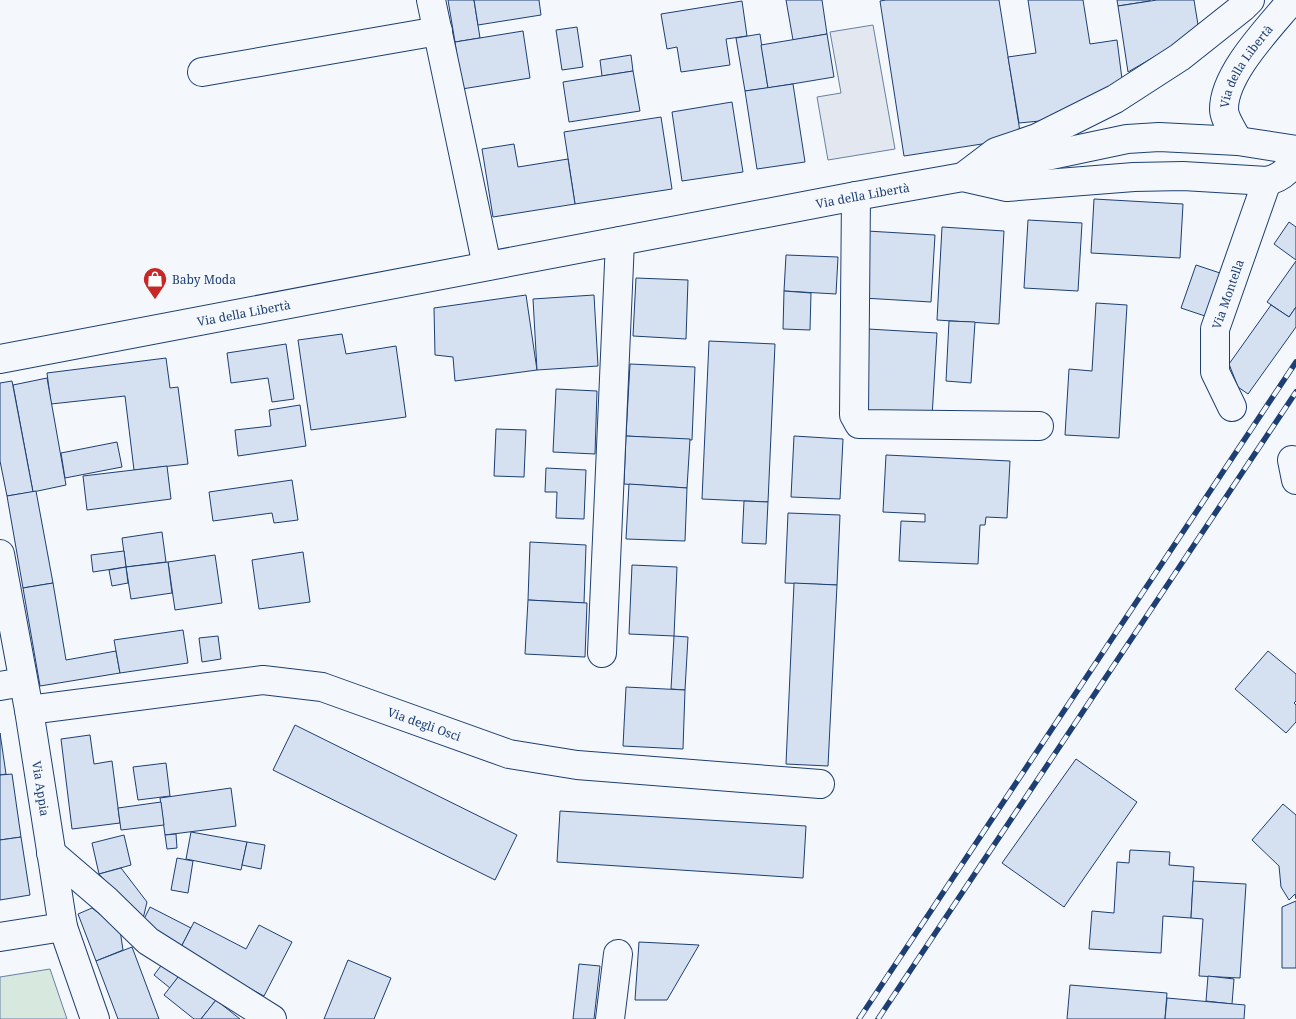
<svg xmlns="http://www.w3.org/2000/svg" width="1296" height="1019" viewBox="0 0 1296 1019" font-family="'Noto Serif',serif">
	<rect width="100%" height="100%" fill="#f4f7fb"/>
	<path fill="#d7e8df" stroke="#687fa3" d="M50,969L67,1019H0V977Z"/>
	<path fill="#e3e8f0" stroke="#687fa3" d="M873,25L895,149L828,160L817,97L841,93L830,32Z"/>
	<g fill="#d5e0f0" stroke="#1d3f73">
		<path d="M448,0H474L480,38L455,42Z"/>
		<path d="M474,0H539L541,15L478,25Z"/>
		<path d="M786,0H822L827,34L793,40Z"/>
		<path d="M886,0H999L1021,138L904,156L880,1Z"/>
		<path d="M1028,0H1083L1090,44L1117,40L1122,79L1050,120L1019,123L1008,57L1036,53Z"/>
		<path d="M1117,0H1150V1L1118,6Z"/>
		<path d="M1157,0H1194L1199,31L1128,72L1118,6Z"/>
		<path d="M742,1L747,36L726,39L730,65L681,72L677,47L667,49L661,14Z"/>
		<path d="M577,27L583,67L562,70L556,30Z"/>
		<path d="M523,31L530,78L462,89L455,42Z"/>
		<path d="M760,34L768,88L745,91L736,38Z"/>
		<path d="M827,34L834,77L768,88L761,45Z"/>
		<path d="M631,55L633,71L602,76L600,60Z"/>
		<path d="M633,71L640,111L569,122L563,82Z"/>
		<path d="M793,84L805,162L757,169L745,91Z"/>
		<path d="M732,102L743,172L682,181L672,112Z"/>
		<path d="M661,117L672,189L575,204L564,132Z"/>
		<path d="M514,144L518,167L568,159L575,204L493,217L482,149Z"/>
		<path d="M1094,199L1183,204L1180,258L1091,253Z"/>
		<path d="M1028,220L1082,223L1078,291L1024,288Z"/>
		<path d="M1289,222L1296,227V260L1274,244Z"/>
		<path d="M942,227L1004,231L999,324L937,320Z"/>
		<path d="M867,231L935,235L931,302L863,298Z"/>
		<path d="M786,255L838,257L836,294L784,291Z"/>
		<path d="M1296,261V307L1289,317L1267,302Z"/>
		<path d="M1196,265L1220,273L1205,316L1181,308Z"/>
		<path d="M636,278L688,280L686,339L633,336Z"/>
		<path d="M784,291L811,293L810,330L783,329Z"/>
		<path d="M526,295L537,370L455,381L453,357L435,355L434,308Z"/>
		<path d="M594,295L598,366L537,370L533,299Z"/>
		<path d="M1096,303L1127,305L1119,438L1065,435L1069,369L1092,371Z"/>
		<path d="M1271,305L1289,317L1296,307V327L1248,394L1238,387L1229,364Z"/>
		<path d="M949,321L975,322L971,383L946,381Z"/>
		<path d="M868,329L937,333L932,417L864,413Z"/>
		<path d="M342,334L346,354L396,346L406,417L311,430L298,340Z"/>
		<path d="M709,341L775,344L768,502L702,499Z"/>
		<path d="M286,344L294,399L272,402L268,378L231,383L227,353Z"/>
		<path d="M166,358L170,388L178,387L188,464L134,470L125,396L51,404L47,373Z"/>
		<path d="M630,364L695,367L692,440L626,436Z"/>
		<path d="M47,378L66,485L33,492L13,385Z"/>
		<path d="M12,381L33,492L7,496L0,461V383Z"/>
		<path d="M556,389L597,391L595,454L553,452Z"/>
		<path d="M300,405L306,446L238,456L235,430L271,426L269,410Z"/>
		<path d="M496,429L526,430L524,477L494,476Z"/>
		<path d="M626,436L690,439L687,488L624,484Z"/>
		<path d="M794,436L843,439L840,499L791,497Z"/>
		<path d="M117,442L122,467L65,478L61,453Z"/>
		<path d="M886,455L1010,461L1007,518L986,517L985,525H980L978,564L899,561L901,521L925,522V514L883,512Z"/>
		<path d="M167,466L171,499L87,510L83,476Z"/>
		<path d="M546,468L586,470L584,519L556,518L557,492H545Z"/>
		<path d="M292,480L298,520L274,523L272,513L213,521L209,492Z"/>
		<path d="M629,484L687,488L685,541L626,539Z"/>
		<path d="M36,491L53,583L23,588L7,496Z"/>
		<path d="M744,501L768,502L766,544L742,543Z"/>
		<path d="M788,513L840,515L837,585L785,583Z"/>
		<path d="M162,532L166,562L126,567L122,538Z"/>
		<path d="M530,542L586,545L584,603L528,600Z"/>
		<path d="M124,551L126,567L93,572L91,555Z"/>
		<path d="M303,552L310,602L259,609L252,560Z"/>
		<path d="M215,555L222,603L175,610L168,562Z"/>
		<path d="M168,562L172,593L131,599L126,567Z"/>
		<path d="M632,565L677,567L674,636L629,634Z"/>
		<path d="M126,567L128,583L112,586L109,570Z"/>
		<path d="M53,583L66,660L116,651L120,673L40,686L23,588Z"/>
		<path d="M794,583L837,585L828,766L786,764Z"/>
		<path d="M528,600L587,603L585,657L525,654Z"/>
		<path d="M183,630L188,663L120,673L114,640Z"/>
		<path d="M218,636L221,659L202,662L199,638Z"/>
		<path d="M674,636L688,637L685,690L671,689Z"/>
		<path d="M1268,651L1296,674V701L1294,703L1296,705V722L1286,733L1235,689Z"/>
		<path d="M626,687L685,690L683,749L623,746Z"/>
		<path d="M295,725L517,835L495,880L273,770Z"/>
		<path d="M0,733L6,774L0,775Z"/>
		<path d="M90,735L94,764L112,761L120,823L72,829L61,739Z"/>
		<path d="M1076,759L1137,802L1064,907L1002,863Z"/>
		<path d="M166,763L170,796L138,800L133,767Z"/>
		<path d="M12,774L21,837L0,840V775Z"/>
		<path d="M231,788L236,826L165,835L160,798Z"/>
		<path d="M161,802L164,825L121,830L118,808Z"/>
		<path d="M1283,804L1296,815V899L1295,894L1289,900L1281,887L1279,866L1252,840Z"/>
		<path d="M560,811L806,826L803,878L557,862Z"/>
		<path d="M191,832L247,842L241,870L186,859Z"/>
		<path d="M176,834L177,848L167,849L165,835Z"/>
		<path d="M124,835L131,865L99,874L92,843Z"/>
		<path d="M21,837L30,895L0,900V840Z"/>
		<path d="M247,842L265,845L261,869L242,865Z"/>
		<path d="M1130,850L1170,852L1169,865L1194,867L1191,918L1163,916L1161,953L1089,949L1092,911L1114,913L1117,862L1129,863Z"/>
		<path d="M177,858L193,861L188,893L171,890Z"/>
		<path d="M121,868L147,902L142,923L99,874Z"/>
		<path d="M1193,881L1246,884L1240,978L1199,976L1203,919L1191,918Z"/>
		<path d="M1296,901V968H1282V907Z"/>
		<path d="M150,907L191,928L179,951L142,923Z"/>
		<path d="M92,908L120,930L123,950L96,961L78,914Z"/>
		<path d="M194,922L246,949L259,925L292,942L264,996L179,951Z"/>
		<path d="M639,942L699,945L667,1000H635Z"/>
		<path d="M132,947L159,1019H118L96,961Z"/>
		<path d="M166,959L182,972L170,988L154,975Z"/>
		<path d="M348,960L391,978L374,1019H324Z"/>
		<path d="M579,964L600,966L594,1019H573Z"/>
		<path d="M182,972L216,1000L201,1019H194L164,995Z"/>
		<path d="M1208,976L1234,979L1232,1004L1206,1001Z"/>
		<path d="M1070,985L1167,993L1165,1019H1067Z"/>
		<path d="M1167,998L1245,1005L1244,1019H1165Z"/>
		<path d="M216,1000L240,1019H201Z"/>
	</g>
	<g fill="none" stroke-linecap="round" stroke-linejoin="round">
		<g stroke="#1d3f73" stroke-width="30">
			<g id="minor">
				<path d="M431,0L487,266"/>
				<path d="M202,72L438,31"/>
				<path id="s1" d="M1238,141C1234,132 1224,119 1224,109C1224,73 1270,27 1292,0"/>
				<path d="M963,177L1037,158L1127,139L1159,137L1238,141L1296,150"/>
				<path d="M856,196L854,415L859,424L1039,426"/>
				<path id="s2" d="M1232,407L1215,372V329L1267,181"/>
				<path d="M1292,460L1296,480"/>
				<path id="s3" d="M0,554L29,710L63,927L95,1019"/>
				<path d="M602,653L620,241"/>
				<path d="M0,686L23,682"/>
				<path id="s4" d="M29,710L263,680L322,687L509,754L577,765L820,784"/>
				<path d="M51,853L107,901L148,941L272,1019"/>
				<path d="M0,937L63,927"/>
				<path d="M610,1019L618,954"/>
			</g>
		</g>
		<g stroke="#1d3f73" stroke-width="30">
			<g id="major">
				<path d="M963,177L996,152L1037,138L1115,99L1180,57L1243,7L1250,0"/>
				<path id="s5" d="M0,359L856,196L963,177L1007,187L1134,177L1183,176L1267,181C1281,178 1291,169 1296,155"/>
			</g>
		</g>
		<use href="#minor" stroke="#f4f7fb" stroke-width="28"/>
		<use href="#major" stroke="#f4f7fb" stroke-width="28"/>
		<g stroke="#1d3f73" stroke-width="5.5">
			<g id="rail">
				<path d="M859,1019L1296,362"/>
				<path d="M878,1019L1296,392"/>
			</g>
		</g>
		<use href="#rail" stroke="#f4f7fb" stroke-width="4" stroke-dasharray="11" stroke-linecap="butt"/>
	</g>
	<defs>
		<g id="shop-pin" transform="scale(1.25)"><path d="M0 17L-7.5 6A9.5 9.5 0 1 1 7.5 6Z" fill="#c62828" stroke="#f4f7fb"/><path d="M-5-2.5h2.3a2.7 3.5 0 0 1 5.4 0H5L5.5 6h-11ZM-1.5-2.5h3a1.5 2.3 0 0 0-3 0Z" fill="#fff"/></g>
	</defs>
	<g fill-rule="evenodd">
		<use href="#shop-pin" x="155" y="279"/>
	</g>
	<g text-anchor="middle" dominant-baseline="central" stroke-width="4" stroke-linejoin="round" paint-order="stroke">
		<g font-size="12" fill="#1d3f73" stroke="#f4f7fb">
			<text stroke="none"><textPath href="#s1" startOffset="84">Via della Libertà</textPath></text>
			<text stroke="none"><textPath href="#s5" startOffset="878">Via della Libertà</textPath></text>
			<text stroke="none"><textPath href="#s2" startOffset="119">Via Montella</textPath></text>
			<text stroke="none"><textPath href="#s5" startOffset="248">Via della Libertà</textPath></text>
			<text stroke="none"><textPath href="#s4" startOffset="404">Via degli Osci</textPath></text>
			<text stroke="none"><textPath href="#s3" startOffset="238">Via Appia</textPath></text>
		</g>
		<g font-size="12" fill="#1d3f73" stroke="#f4f7fb" text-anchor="start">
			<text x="172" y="279">Baby Moda</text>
		</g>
	</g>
</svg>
